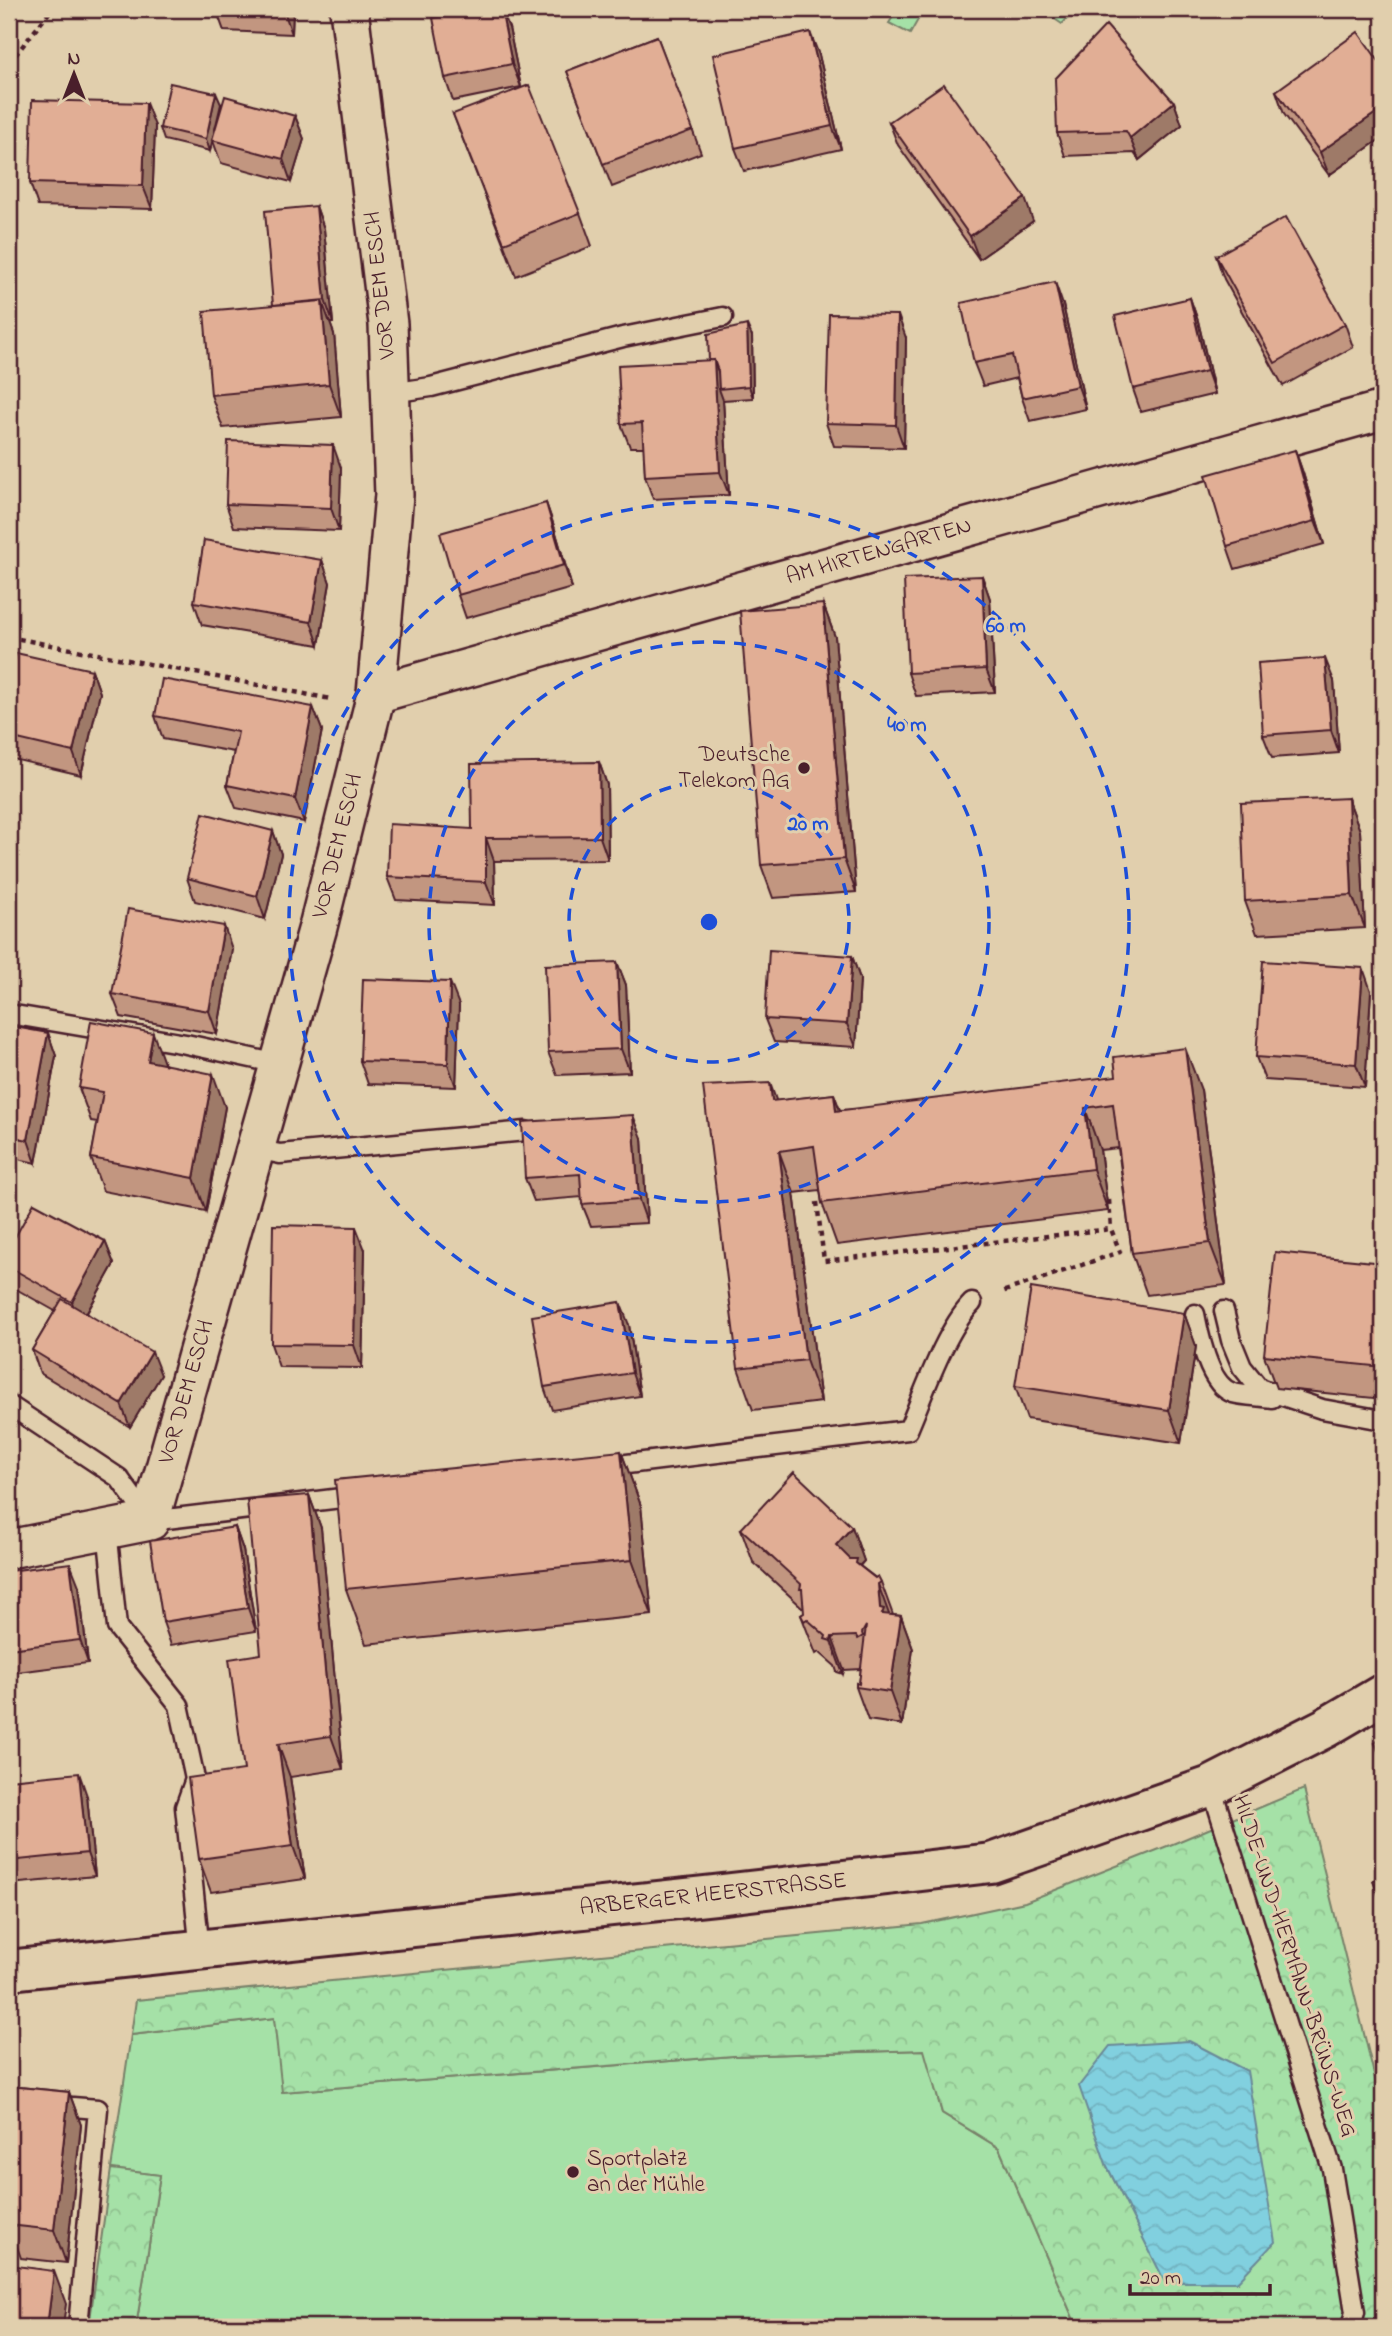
<svg xmlns="http://www.w3.org/2000/svg" width="1392" height="2336" viewBox="0 0 1392 2336" font-family="'Indie Flower',sans-serif">
	<defs>
		<pattern id="forest-crowns" width="20" height="18" patternUnits="userSpaceOnUse" patternTransform="scale(1.75)"><rect width="20" height="18" fill="#a5e1a7"/><path d="M2 6a3 3 0 1 1 6 0M12 15a3 3 0 1 1 6 0" fill="none" stroke="#90c190"/></pattern>
		<pattern id="water-waves" width="16" height="10" patternUnits="userSpaceOnUse" patternTransform="scale(1.75)"><rect width="16" height="10" fill="#81d0df"/><path d="M0 5q4-4 8 0t8 0" fill="none" stroke="#71b2c0"/></pattern>
	</defs>
	<rect width="100%" height="100%" fill="#e1cfad"/>
	<filter id="ink" filterUnits="userSpaceOnUse"><feTurbulence type="fractalNoise" baseFrequency=".0143" numOctaves="2"/><feDisplacementMap in="SourceGraphic" scale="14" xChannelSelector="R" yChannelSelector="G"/><feConvolveMatrix kernelMatrix="1 2 1 2 8 2 1 2 1" color-interpolation-filters="sRGB"/></filter>
	<g filter="url(#ink)">
		<g fill="#a5e1a7" stroke="#788069" stroke-width="2">
			<path d="M898,9H924L910,34L889,23Z"/>
			<path d="M1040,9H1070L1074,12L1062,24Z"/>
			<path d="M274,2018L283,2092L733,2056L925,2050L942,2113L999,2148L1077,2327H136L160,2175L111,2169L131,2035Z"/>
		</g>
		<g fill="url(#forest-crowns)" stroke="#788069" stroke-width="2" fill-rule="evenodd">
			<path d="M1304,1789L1383,2111V2327H1077L999,2148L942,2113L924,2050L733,2056L282,2092L274,2018L131,2035L136,2000L922,1924L1025,1902L1175,1843ZM1106,2164L1237,2282L1165,2281Z"/>
			<path d="M111,2169L160,2175L136,2327H89Z"/>
		</g>
		<path fill="url(#water-waves)" stroke="#6b8997" stroke-width="2" d="M1189,2041L1247,2071L1275,2242L1237,2282H1165L1106,2164L1079,2086L1110,2046Z"/>
		<g fill="none" stroke-linecap="round" stroke-linejoin="round">
			<g stroke="#4a1f2b" stroke-width="23">
				<g id="lane">
					<path d="M391,393L431,387L623,337L723,317"/>
					<path d="M9,1014L186,1044L279,1064"/>
					<path d="M255,1149L280,1154L526,1131"/>
					<path d="M1224,1311L1231,1340L1242,1367L1259,1388L1322,1409L1383,1420"/>
					<path d="M1195,1314C1199,1335 1209,1386 1233,1393C1245,1396 1259,1396 1272,1398"/>
					<path d="M9,1405L119,1478L150,1521L358,1496"/>
					<path d="M602,1467L908,1430C924,1393 945,1331 972,1303"/>
					<path d="M107,1529L117,1627L179,1705L195,1779L185,1807L200,1951"/>
					<path d="M1211,1786L1332,2169L1355,2312L1351,2327"/>
					<path d="M9,2102L98,2109L78,2327"/>
				</g>
			</g>
			<g stroke="#4a1f2b" stroke-width="42">
				<g id="street">
					<path d="M376,694L1383,410"/>
					<path d="M9,1549L150,1521L318,927L376,694L394,495L388,324L349,9"/>
				</g>
			</g>
			<g stroke="#4a1f2b" stroke-width="44">
				<path id="secondary" d="M9,1970L715,1895L991,1863L1211,1786L1325,1728L1383,1694"/>
			</g>
			<g stroke="#4a1f2b" stroke-width="4.5" stroke-dasharray="5 5" stroke-linecap="butt">
				<path d="M9,63L52,9"/>
				<path d="M9,637L331,699"/>
				<path d="M1109,1200L1111,1229"/>
				<path d="M817,1202L824,1261L1111,1229L1120,1252L1002,1292"/>
			</g>
			<use href="#lane" stroke="#e1cfad" stroke-width="18"/>
			<use href="#street" stroke="#e1cfad" stroke-width="37"/>
			<use href="#secondary" stroke="#e1cfad" stroke-width="38"/>
		</g>
		<g fill="#c29680" stroke="#4a1f2b" stroke-width="2">
			<path d="M216,9H293L292,34L224,31Z"/>
			<path d="M509,28L521,87L453,101L445,78Z"/>
			<path d="M657,36L701,153L612,187L567,71Z"/>
			<path d="M819,55L841,149L744,171L735,148Z"/>
			<path d="M1383,67V137L1329,175L1284,114L1276,91Z"/>
			<path d="M1174,102L1182,125L1139,160L1134,153L1065,156L1057,133Z"/>
			<path d="M221,104L215,132L295,116L304,139L291,182L221,163L213,141L210,151L164,140L160,128Z"/>
			<path d="M453,114L580,213L592,246L516,276Z"/>
			<path d="M889,122L1033,221L979,259L898,145Z"/>
			<path d="M155,126L152,209L38,206L30,183Z"/>
			<path d="M316,206L324,229L333,323H330L334,334L341,417L223,428L211,395L274,305Z"/>
			<path d="M1216,256L1345,324L1353,347L1283,386L1224,279Z"/>
			<path d="M1190,298L1198,321L1215,394L1141,412L1133,389Z"/>
			<path d="M1063,305L1086,409L1030,421L1022,398L1017,378L983,386L974,363Z"/>
			<path d="M752,336L753,398L723,400L729,495L653,499L645,476L644,447H630L621,424L709,360Z"/>
			<path d="M906,338L904,448L834,446L826,423Z"/>
			<path d="M1295,450L1303,473L1324,544L1235,569L1227,546Z"/>
			<path d="M341,468L339,531L234,527L226,504Z"/>
			<path d="M546,503L554,526L572,588L466,618L458,595Z"/>
			<path d="M322,560L330,583L319,645L202,625L194,602Z"/>
			<path d="M982,576L990,599L995,692L916,696L908,673Z"/>
			<path d="M823,604L835,637L856,892L773,898L761,865Z"/>
			<path d="M92,670L100,693L81,775L9,758V683Z"/>
			<path d="M1334,681L1339,753L1272,758L1263,735Z"/>
			<path d="M313,707L322,730L304,822L236,808L227,785L234,752L163,739L155,716Z"/>
			<path d="M599,762L607,785L608,860L494,861L495,905L396,900L387,877L472,829Z"/>
			<path d="M1348,798L1360,831L1365,928L1257,934L1245,901Z"/>
			<path d="M273,831L281,854L265,919L195,901L187,878Z"/>
			<path d="M232,949L217,1034L121,1017L112,994Z"/>
			<path d="M852,956L860,979L856,1047L774,1042L765,1019Z"/>
			<path d="M617,962L626,985L630,1072L557,1075L548,1052Z"/>
			<path d="M1371,991L1365,1087L1265,1080L1256,1057Z"/>
			<path d="M459,1005L456,1087L368,1084L360,1061Z"/>
			<path d="M9,1026L48,1033L56,1056L36,1163L9,1157Z"/>
			<path d="M165,1064L225,1107L206,1211L103,1191L91,1158L98,1122L91,1121L79,1088Z"/>
			<path d="M1201,1090L1226,1285L1147,1295L1132,1253L1118,1148L1100,1150L1108,1211L837,1245L822,1203L820,1190L794,1193L821,1402L753,1410L738,1368L776,1101L834,1094L840,1110Z"/>
			<path d="M642,1138L647,1223L591,1226L582,1204V1197L534,1201L525,1178Z"/>
			<path d="M105,1241L114,1264L87,1313L161,1375L130,1427L40,1373L32,1350L55,1311L9,1285V1248Z"/>
			<path d="M365,1250L362,1368L279,1367L271,1344Z"/>
			<path d="M1383,1263V1399L1276,1388L1264,1355Z"/>
			<path d="M1184,1313L1196,1346L1181,1443L1027,1419L1015,1386Z"/>
			<path d="M629,1325L640,1396L552,1410L544,1387Z"/>
			<path d="M621,1451L641,1506L652,1615L366,1644L346,1589Z"/>
			<path d="M309,1495L321,1528L343,1769L290,1777L305,1879L211,1892L199,1859L244,1770L261,1654Z"/>
			<path d="M235,1527L243,1550L256,1631L171,1645L163,1622Z"/>
			<path d="M852,1527L864,1561L860,1566L881,1582L893,1615L901,1616L913,1649L902,1725L868,1720L856,1687L859,1684L861,1669L844,1670L843,1674L837,1672L835,1666L819,1652L816,1654L801,1615L804,1613V1609L753,1562L741,1529Z"/>
			<path d="M9,1571L79,1586L88,1663L9,1673Z"/>
			<path d="M1383,1737V1780L1379,1768L1383,1765L1375,1743Z"/>
			<path d="M9,1780L87,1796L95,1876L10,1884Z"/>
			<path d="M1383,1874V1909L1373,1881Z"/>
			<path d="M9,2086L69,2092L81,2125L66,2263L21,2258L9,2225Z"/>
		</g>
		<g fill="#9e7a68" stroke="#4a1f2b" stroke-width="2">
			<path d="M284,9H293L292,34L284,11Z"/>
			<path d="M501,9L509,28L521,87L512,64Z"/>
			<path d="M810,32L819,55L841,149L832,126Z"/>
			<path d="M216,93L221,104L210,151L206,139Z"/>
			<path d="M1174,102L1182,125L1139,160L1130,138Z"/>
			<path d="M146,103L155,126L152,209L143,186Z"/>
			<path d="M1383,108V137L1329,175L1320,152Z"/>
			<path d="M295,116L304,139L291,182L283,159Z"/>
			<path d="M1025,198L1033,221L979,259L970,236Z"/>
			<path d="M316,206L324,229L333,323L325,300Z"/>
			<path d="M1055,282L1063,305L1086,409L1078,386Z"/>
			<path d="M1190,298L1198,321L1215,394L1207,371Z"/>
			<path d="M322,301L334,334L341,417L329,384Z"/>
			<path d="M898,315L906,338L904,448L896,425Z"/>
			<path d="M747,325L752,336L753,398L749,386Z"/>
			<path d="M714,360L722,383L719,389L723,400L729,495L720,472Z"/>
			<path d="M333,445L341,468L339,531L331,508Z"/>
			<path d="M1295,450L1303,473L1324,544L1315,521Z"/>
			<path d="M546,503L554,526L572,588L564,565Z"/>
			<path d="M322,560L330,583L319,645L311,622Z"/>
			<path d="M982,576L990,599L995,692L986,669Z"/>
			<path d="M823,604L835,637L856,892L844,859Z"/>
			<path d="M1325,658L1334,681L1339,753L1331,730Z"/>
			<path d="M92,670L100,693L81,775L73,752Z"/>
			<path d="M313,707L322,730L304,822L295,799Z"/>
			<path d="M599,762L607,785L608,860L600,837Z"/>
			<path d="M1348,798L1360,831L1365,928L1352,895Z"/>
			<path d="M273,831L281,854L265,919L257,896Z"/>
			<path d="M486,838L494,861L495,905L486,882Z"/>
			<path d="M224,926L232,949L217,1034L209,1011Z"/>
			<path d="M852,956L860,979L856,1047L847,1024Z"/>
			<path d="M617,962L626,985L630,1072L621,1049Z"/>
			<path d="M1363,968L1371,991L1365,1087L1356,1064Z"/>
			<path d="M450,982L459,1005L456,1087L448,1064Z"/>
			<path d="M48,1033L56,1056L36,1163L28,1140Z"/>
			<path d="M153,1033L165,1066L148,1061Z"/>
			<path d="M1185,1048L1201,1090L1226,1285L1210,1243Z"/>
			<path d="M213,1074L225,1107L206,1211L194,1178Z"/>
			<path d="M770,1083L785,1125L772,1101Z"/>
			<path d="M834,1094L849,1135L836,1111Z"/>
			<path d="M1085,1108L1100,1150L1108,1211L1093,1169Z"/>
			<path d="M633,1115L642,1138L647,1223L639,1200Z"/>
			<path d="M779,1151L794,1193L821,1402L806,1360Z"/>
			<path d="M356,1227L365,1250L362,1368L354,1345Z"/>
			<path d="M105,1241L114,1264L80,1325L72,1302Z"/>
			<path d="M620,1302L629,1325L640,1396L632,1373Z"/>
			<path d="M1184,1313L1196,1346L1181,1443L1169,1410Z"/>
			<path d="M152,1352L161,1375L130,1427L121,1404Z"/>
			<path d="M621,1451L641,1506L652,1615L632,1560Z"/>
			<path d="M309,1495L321,1528L343,1769L331,1736Z"/>
			<path d="M235,1527L243,1550L256,1631L248,1608Z"/>
			<path d="M852,1527L864,1561L860,1565L869,1592L836,1545Z"/>
			<path d="M70,1563L79,1586L88,1663L80,1640Z"/>
			<path d="M878,1584L890,1617L891,1630L880,1608Z"/>
			<path d="M901,1616L913,1649L902,1725L890,1692Z"/>
			<path d="M832,1637L844,1670L843,1674L831,1641Z"/>
			<path d="M278,1744L290,1777L305,1879L293,1846Z"/>
			<path d="M79,1773L87,1796L95,1876L87,1853Z"/>
			<path d="M69,2092L81,2125L66,2263L54,2230Z"/>
			<path d="M54,2271L66,2304L63,2327H47Z"/>
		</g>
		<g fill="#e1ae95" stroke="#4a1f2b" stroke-width="2">
			<path d="M229,9H284V11Z"/>
			<path d="M482,9H501L512,64L445,78L433,18Z"/>
			<path d="M1106,25L1174,102L1130,138L1126,131L1057,133L1055,79Z"/>
			<path d="M810,32L832,126L735,148L713,55Z"/>
			<path d="M1358,32L1383,67V108L1320,152L1276,91Z"/>
			<path d="M657,36L693,130L603,164L567,71Z"/>
			<path d="M170,83L216,93L206,139L160,128Z"/>
			<path d="M944,84L1025,198L970,236L889,122Z"/>
			<path d="M529,85L580,213L504,243L453,114Z"/>
			<path d="M225,96L295,116L283,159L212,140Z"/>
			<path d="M32,100L146,103L143,186L30,183Z"/>
			<path d="M316,206L325,300L273,305L265,211Z"/>
			<path d="M1286,217L1345,324L1275,363L1216,256Z"/>
			<path d="M1055,282L1078,386L1022,398L1012,355L974,363L961,303Z"/>
			<path d="M1190,298L1207,371L1133,389L1115,316Z"/>
			<path d="M322,301L329,384L211,395L204,311Z"/>
			<path d="M829,314L898,315L896,425L826,423Z"/>
			<path d="M747,325L749,386L719,389L718,371L714,360L709,361L708,334Z"/>
			<path d="M714,360L720,472L645,476L642,423L621,424L618,365Z"/>
			<path d="M228,441L333,445L331,508L226,504Z"/>
			<path d="M1295,450L1315,521L1227,546L1206,475Z"/>
			<path d="M546,503L564,565L458,595L440,533Z"/>
			<path d="M204,540L322,560L311,622L194,602Z"/>
			<path d="M982,576L986,669L908,673L904,579Z"/>
			<path d="M823,604L844,859L761,865L740,611Z"/>
			<path d="M16,653L92,670L73,752L9,737V683Z"/>
			<path d="M1325,658L1331,730L1263,735L1258,663Z"/>
			<path d="M162,679L313,707L295,799L227,785L238,732L155,716Z"/>
			<path d="M599,762L600,837L486,838V882L387,877L389,824L472,829L471,764Z"/>
			<path d="M1348,798L1352,895L1245,901L1241,803Z"/>
			<path d="M203,813L273,831L257,896L187,878Z"/>
			<path d="M128,909L224,926L209,1011L112,994Z"/>
			<path d="M769,950L852,956L847,1024L765,1019Z"/>
			<path d="M1263,961L1363,968L1356,1064L1256,1057Z"/>
			<path d="M617,962L621,1049L548,1052L545,965Z"/>
			<path d="M363,979L450,982L448,1064L360,1061Z"/>
			<path d="M91,1021L153,1033L148,1061L213,1074L194,1178L91,1158L103,1092L79,1088Z"/>
			<path d="M9,1026L48,1033L28,1140L9,1136Z"/>
			<path d="M1185,1048L1210,1243L1132,1253L1113,1104L1085,1108L1093,1169L822,1203L814,1146L779,1151L806,1360L738,1368L703,1086L770,1083L772,1101L834,1094L836,1111L1116,1076L1114,1057Z"/>
			<path d="M633,1115L639,1200L582,1204L580,1174L525,1178L522,1122Z"/>
			<path d="M34,1203L105,1241L72,1302L9,1267V1248Z"/>
			<path d="M273,1225L356,1227L354,1345L271,1344Z"/>
			<path d="M1275,1252L1383,1263V1367L1264,1355Z"/>
			<path d="M1031,1288L1184,1313L1169,1410L1015,1386Z"/>
			<path d="M62,1299L152,1352L121,1404L32,1350Z"/>
			<path d="M620,1302L632,1373L544,1387L532,1316Z"/>
			<path d="M621,1451L632,1560L346,1589L335,1480Z"/>
			<path d="M794,1472L852,1527L836,1545L850,1559H857L856,1563L875,1578L878,1576L881,1582L878,1584L880,1608L884,1609L882,1614L901,1616L890,1692L856,1687V1683L859,1684L866,1626L862,1633L863,1636L858,1639L856,1636L832,1637L831,1641L825,1639L826,1636L807,1619L804,1621L801,1615L804,1613L802,1589H800L801,1584L741,1529Z"/>
			<path d="M309,1495L331,1736L278,1744L293,1846L199,1859L188,1778L244,1770L229,1659L261,1654L247,1500Z"/>
			<path d="M235,1527L248,1608L163,1622L150,1541Z"/>
			<path d="M70,1563L80,1640L9,1649V1571Z"/>
			<path d="M1383,1737V1755L1375,1743Z"/>
			<path d="M1383,1765V1775L1379,1768Z"/>
			<path d="M79,1773L87,1853L9,1861V1780Z"/>
			<path d="M1383,1874V1897L1373,1881Z"/>
			<path d="M9,2086L69,2092L54,2230L9,2225L12,2193H9Z"/>
			<path d="M9,2265L54,2271L47,2327H9Z"/>
		</g>
	</g>
	<g fill="none" stroke="#1d4ed8" stroke-width="3.5" stroke-dasharray="12 9">
		<circle cx="709" cy="922" r="140"/>
		<circle cx="709" cy="922" r="280"/>
		<circle cx="709" cy="922" r="420"/>
	</g>
	<g fill="#4a1f2b" stroke="#e1cfad" stroke-width="2.5">
		<circle cx="804" cy="768" r="7"/>
		<circle cx="573" cy="2172" r="7"/>
	</g>
	<g text-anchor="middle" dominant-baseline="central" stroke-width="6" stroke-linejoin="round" paint-order="stroke">
		<g font-size="23" fill="#4a1f2b" stroke="#e1cfad">
			<text transform="translate(381 285) rotate(-96)">VOR DEM ESCH</text>
			<text transform="translate(879 552) rotate(-16)">AM HIRTENGARTEN</text>
			<text transform="translate(338 846) rotate(-76)">VOR DEM ESCH</text>
			<text transform="translate(187 1392) rotate(-74)">VOR DEM ESCH</text>
			<text transform="translate(713 1895) rotate(-6)">ARBERGER HEERSTRASSE</text>
			<text transform="translate(1294 1966) rotate(72)">HILDE-UND-HERMANN-BRÜNS-WEG</text>
		</g>
		<g font-size="23" fill="#4a1f2b" stroke="#e1cfad" text-anchor="end">
			<text x="790" y="755">Deutsche<tspan x="790" dy="26">Telekom AG</tspan></text>
			<text x="587" y="2159" text-anchor="start">Sportplatz<tspan x="587" dy="26">an der Mühle</tspan></text>
		</g>
	</g>
	<circle cx="709" cy="922" r="10" fill="#1d4ed8" stroke="#e1cfad" stroke-width="3.5"/>
	<g font-size="21" text-anchor="middle" font-weight="bold" fill="#1d4ed8" stroke="#e1cfad" stroke-width="6" stroke-linejoin="round" paint-order="stroke">
		<text x="1006" y="632">60 m</text>
		<text x="907" y="731">40 m</text>
		<text x="808" y="830">20 m</text>
	</g>
	<rect width="1392" height="2336" fill="none" stroke="#e1cfad" stroke-width="35"/>
	<rect x="18" y="18" width="1357" height="2301" fill="none" stroke="#4a1f2b" stroke-width="2.5" filter="url(#ink)"/>
	<g transform="translate(74 74)" stroke="#e1cfad" stroke-width="5" paint-order="stroke">
	<path d="M0-5L12 26L0 18L-12 26Z" fill="#4a1f2b"/>
	<text y="-10" font-size="19" font-weight="bold" text-anchor="middle" fill="#4a1f2b">N</text>
	</g>
	<path d="M1130 2284v10h140v-10" fill="none" stroke="#4a1f2b" stroke-width="3.5"/>
	<text x="1140" y="2284" font-size="21" fill="#4a1f2b" stroke="#e1cfad" stroke-width="5" paint-order="stroke">20 m</text>
</svg>
